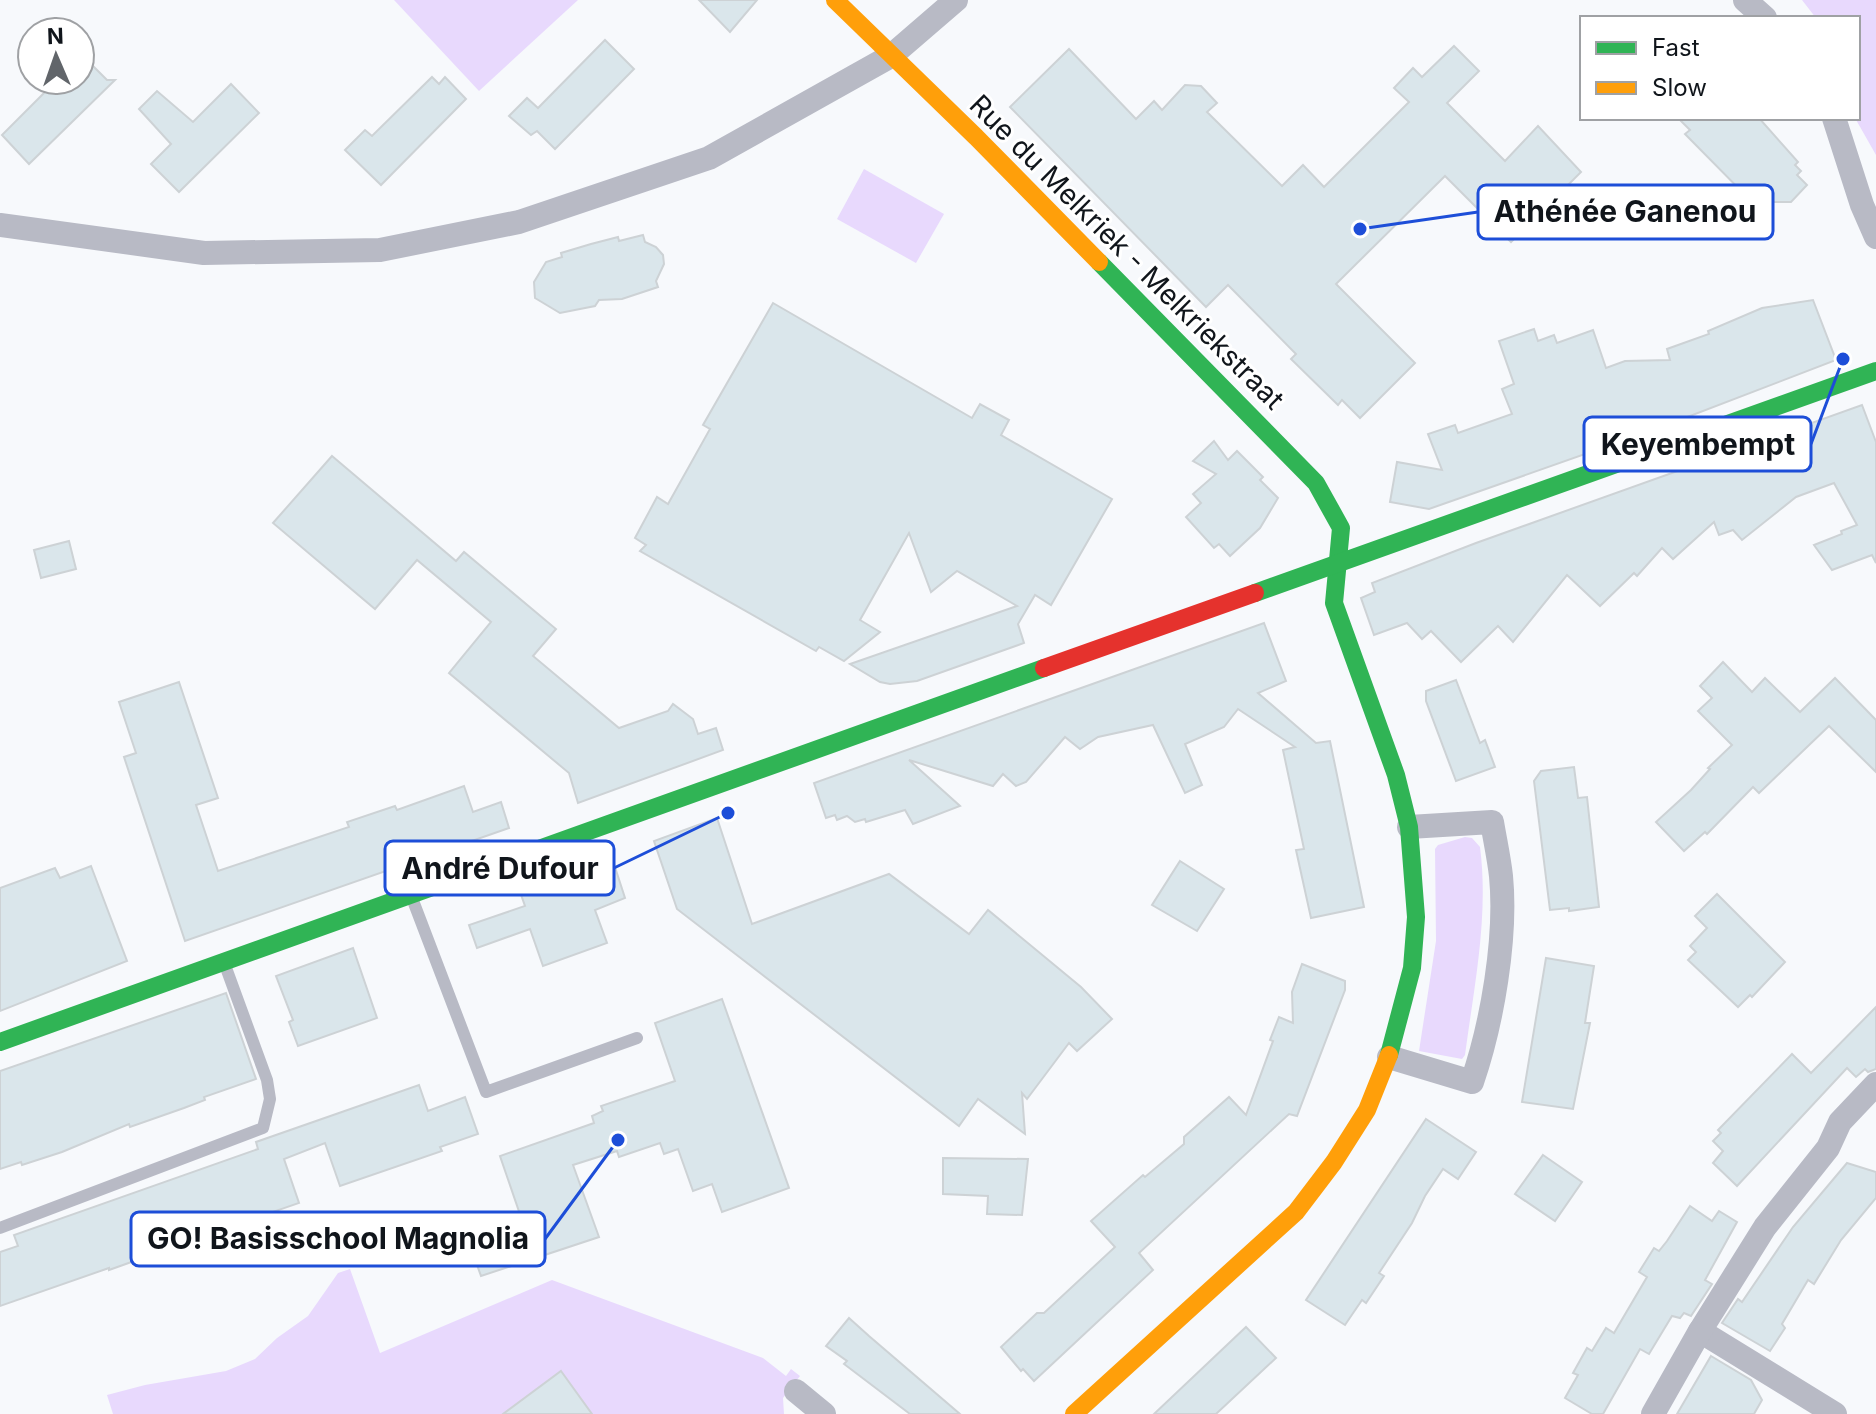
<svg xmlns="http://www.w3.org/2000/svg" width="1876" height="1414" viewBox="0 0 1876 1414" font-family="Inter,sans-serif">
	<rect width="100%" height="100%" fill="#f7f9fc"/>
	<g fill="#e8d9fd">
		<path d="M394,0H578L479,91Z"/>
		<path d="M1802,0H1876V155L1855,118H1858V18H1816Z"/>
		<path d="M864,169L944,214L916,263L837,219Z"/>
		<path d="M1465,837L1472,838L1480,847C1489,916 1474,987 1465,1055L1462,1059L1419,1051L1436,941L1435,849L1438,845Z"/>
		<path d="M350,1269L380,1353L552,1280L763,1358L786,1376L791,1369L800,1376L783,1398L784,1414H113L107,1395L145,1385L226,1371L255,1359L277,1338L308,1316L338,1273Z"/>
	</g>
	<g fill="#dae6eb" stroke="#cdd2d5" stroke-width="2">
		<path d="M699,0H757L730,32Z"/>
		<path d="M605,40L634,69L555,149L537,131L531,135L509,116L527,98L538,108Z"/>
		<path d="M1454,46L1479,71L1447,103L1505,161L1538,126L1581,172L1511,242L1445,176L1336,284L1415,363L1360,418L1342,400L1338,405L1291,359L1296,354L1228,285L1206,307L1010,107L1069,49L1136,119L1154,101L1162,110L1185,85L1201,86L1217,103L1207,112L1282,186L1303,165L1324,187L1409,102L1394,88L1413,68L1422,77Z"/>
		<path d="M80,53L107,80H115L29,164L2,135L57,80H80Z"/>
		<path d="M432,77L439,84L445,77L466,99L381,185L345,150L365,130L372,136Z"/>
		<path d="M231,84L259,113L179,192L151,164L171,144L139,109L157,91L193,122Z"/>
		<path d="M1678,118H1759L1798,162L1795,165L1801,171L1797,175L1807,185L1791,202H1761L1756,206L1685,134L1690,130Z"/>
		<path d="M643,235L645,242L656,247L663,255L664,264L656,281L658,287L622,299L599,300L595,306L560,313L535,298L534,282L546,262L562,257L561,253L591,244L618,237L619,241Z"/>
		<path d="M1813,300L1836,360L1656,429L1429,509L1390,502L1397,462L1442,470L1428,434L1455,425L1458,433L1512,414L1502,389L1514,384L1499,341L1534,329L1538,341L1554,335L1557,343L1593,330L1606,368L1625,361L1670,360L1667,349L1709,334L1708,331L1762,308Z"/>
		<path d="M773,303L972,418L980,404L1009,420L1001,435L1112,499L1051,605L1035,595L1018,624L1024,643L917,681L890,684L880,682L850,664L1017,606L957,571L931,592L909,533L860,620L880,632L844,661L819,647L816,651L640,551L646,545L635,538L657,497L668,504L710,429L703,425Z"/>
		<path d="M1862,405L1876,442V563L1872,555L1832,570L1814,545L1842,534L1841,531L1857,525L1834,483L1796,497L1742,540L1733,530L1719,535L1714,522L1673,559L1662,548L1637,576L1634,573L1600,606L1567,575L1513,642L1498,626L1461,662L1431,631L1422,639L1407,623L1374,635L1361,598L1375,592L1372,583L1476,543Z"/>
		<path d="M1214,441L1228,460L1237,451L1263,477L1260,480L1278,498L1260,528L1230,556L1219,544L1214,548L1186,517L1201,503L1193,494L1216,474L1193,461Z"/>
		<path d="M332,456L456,561L464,552L556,629L533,656L619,728L668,711L673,704L693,719L698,734L716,728L723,750L578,803L569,773L449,673L491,622L417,560L375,609L273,523Z"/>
		<path d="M69,541L76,569L41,578L34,550Z"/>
		<path d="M1264,623L1286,681L1258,693L1316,743L1330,741L1364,907L1311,918L1296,850L1304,849L1283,750L1295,747L1238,709L1224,727L1185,744L1202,785L1185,793L1153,725L1098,737L1080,749L1065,737L1026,782L1016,786L1003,774L993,786L909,760L960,806L913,824L905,810L866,822L865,819L855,822L847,816L837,820L835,815L826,818L814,783Z"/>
		<path d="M1723,662L1752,692L1765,678L1800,712L1835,678L1876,720V772L1829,726L1759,793L1753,787L1707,834L1705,832L1684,851L1656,822L1691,790L1710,769L1708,768L1732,745L1698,711L1712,698L1700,686Z"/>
		<path d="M1456,680L1480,743L1485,740L1495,767L1456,781L1426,701V691Z"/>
		<path d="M179,682L218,798L196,805L218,871L349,827L347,822L395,806L397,810L464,786L473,812L501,802L509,828L185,941L124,757L136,753L119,702Z"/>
		<path d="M1574,767L1578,798L1587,797L1599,907L1569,911V908L1550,910L1534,781L1541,771Z"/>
		<path d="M717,818L752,924L889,874L969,934L988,910L1081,987L1112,1019L1077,1051L1069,1043L1027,1099L1022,1093L1025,1134L978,1099L959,1126L677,909L654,841Z"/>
		<path d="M613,861L625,898L595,910L607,943L543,966L530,929L477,948L469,925L525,906L519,889L595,862L597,867Z"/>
		<path d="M1180,861L1224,889L1197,931L1152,905Z"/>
		<path d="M91,866L127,961L0,1011V888L55,868L60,878Z"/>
		<path d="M1717,894L1785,962L1752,997L1750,995L1738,1007L1688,960L1696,952L1690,946L1707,928L1695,916Z"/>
		<path d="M353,948L377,1018L298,1046L289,1022L293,1020L276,976Z"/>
		<path d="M1546,958L1594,966L1585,1023H1590L1573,1109L1522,1102Z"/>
		<path d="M1302,964L1345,981V990L1297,1116L1289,1114L1139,1253L1153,1270L1034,1381L1023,1369L1021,1371L1001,1347L1037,1313H1044L1115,1247L1091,1221L1143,1175L1145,1177L1184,1144V1137L1229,1097L1246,1115L1273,1041L1270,1040L1279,1017L1293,1023L1292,992Z"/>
		<path d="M226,993L256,1079L204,1097L205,1100L184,1108L130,1127L129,1124L62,1152L22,1165L21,1162L0,1169V1071Z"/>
		<path d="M722,999L789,1188L722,1212L712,1184L693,1191L678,1149L664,1154L660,1143L619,1157L617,1151L573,1165L599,1237L481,1276L472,1251L526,1232L500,1156L594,1123L592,1116L603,1111L601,1106L675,1081L655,1023Z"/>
		<path d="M1876,1007V1069L1868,1072L1865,1069L1856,1077L1847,1068L1737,1186L1713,1163L1723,1151L1713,1141L1721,1133L1718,1130L1792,1054L1811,1073Z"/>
		<path d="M419,1085L428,1111L465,1097L478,1134L440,1147L442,1151L340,1186L325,1143L284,1159L299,1203L244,1222L243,1220L137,1257V1260L109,1270V1268L0,1306V1252L18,1246L14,1235L258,1149L256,1142Z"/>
		<path d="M1426,1119L1476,1152L1458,1179L1443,1169L1425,1196L1412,1223L1379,1273L1384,1276L1366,1303L1362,1300L1345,1325L1306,1300Z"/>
		<path d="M1543,1155L1582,1182L1555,1221L1515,1194Z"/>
		<path d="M943,1158L1028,1159L1022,1215L987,1214L988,1196L943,1194Z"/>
		<path d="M1847,1163L1876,1172V1198L1841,1240L1814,1284L1808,1280L1782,1324L1785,1328L1770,1351L1722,1323L1738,1299L1742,1302L1793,1227Z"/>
		<path d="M1690,1206L1712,1221L1719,1211L1737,1222L1705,1280L1712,1284L1691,1316L1684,1313L1680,1318L1672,1316L1649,1354L1640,1349L1603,1414H1592L1565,1398L1578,1375L1573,1373L1587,1348L1592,1351L1606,1328L1614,1333L1647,1277L1639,1272L1654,1248L1659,1251L1667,1241Z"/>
		<path d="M849,1318L869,1336L960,1414H910L844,1364L847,1361L826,1346Z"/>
		<path d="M1246,1327L1276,1358L1216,1414H1154Z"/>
		<path d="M1711,1356L1751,1380L1762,1400L1754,1414H1677Z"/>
		<path d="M561,1371L592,1414H503Z"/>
	</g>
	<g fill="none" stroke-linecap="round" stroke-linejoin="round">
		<g stroke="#b8bac5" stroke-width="12">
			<path d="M412,898L486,1092L637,1038"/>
			<path d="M0,1228L263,1128L270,1099L267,1080L225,965"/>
		</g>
		<g stroke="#b8bac5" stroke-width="24">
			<path d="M1745,0L1765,18"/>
			<path d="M1834,118L1862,205L1876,237"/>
			<path d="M0,225L204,253L380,250L519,222L709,158L891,56L956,0"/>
			<path d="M1389,1057L1472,1082C1492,1024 1507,938 1501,876C1499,858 1495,840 1492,822L1409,827"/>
			<path d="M1700,1331L1835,1414"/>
			<path d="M796,1391L824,1414"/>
			<path d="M1653,1414L1700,1331L1765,1227L1828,1148L1840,1122L1876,1084"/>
		</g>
		<g stroke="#30b455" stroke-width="18">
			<path d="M1099,262L1316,483L1341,528L1334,603L1396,775L1409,827L1416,917L1412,968L1389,1055"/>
			<path d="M1255,593L1876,371"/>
			<path d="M0,1042L1044,668"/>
		</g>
		<g stroke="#ff9f0a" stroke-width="18">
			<path d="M835,0L976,137L1099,262"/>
			<path d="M1074,1414L1296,1212L1334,1162L1367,1110L1389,1055"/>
		</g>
		<path stroke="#e5322d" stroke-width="18" d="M1044,668L1255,593"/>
	</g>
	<g text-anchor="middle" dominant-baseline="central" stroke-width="6" stroke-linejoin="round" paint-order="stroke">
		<g font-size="28" fill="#10151b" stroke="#fff">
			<text transform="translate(1127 252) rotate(45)">Rue du Melkriek - Melkriekstraat</text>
		</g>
	</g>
	<path fill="none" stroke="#1d4ed8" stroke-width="3" d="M1360 229L1478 212M1843 359L1811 444M728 813L614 868M618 1140L545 1239"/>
	<g fill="#1d4ed8" stroke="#fff" stroke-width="3">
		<circle cx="1360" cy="229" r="8"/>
		<circle cx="1843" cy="359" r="8"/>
		<circle cx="728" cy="813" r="8"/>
		<circle cx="618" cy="1140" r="8"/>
	</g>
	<g fill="#fff" stroke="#1d4ed8" stroke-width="3">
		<rect x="1478" y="185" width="295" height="54" rx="8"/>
		<rect x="1584" y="417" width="227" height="54" rx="8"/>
		<rect x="385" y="841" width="229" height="54" rx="8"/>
		<rect x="131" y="1212" width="414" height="54" rx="8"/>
	</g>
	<g font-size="30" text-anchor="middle" font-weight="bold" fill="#10151b">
		<text x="1625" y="222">Athénée Ganenou</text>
		<text x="1698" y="455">Keyembempt</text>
		<text x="500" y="879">André Dufour</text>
		<text x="338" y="1249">GO! Basisschool Magnolia</text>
	</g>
	<rect x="1580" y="16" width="280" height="104" fill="#ffffff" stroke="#9fa1a4" stroke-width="2"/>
	<rect x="1596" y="42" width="40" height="12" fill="#30b455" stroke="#9fa1a4" stroke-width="2"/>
	<text x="1652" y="56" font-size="24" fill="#10151b">Fast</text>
	<rect x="1596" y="82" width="40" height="12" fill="#ff9f0a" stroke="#9fa1a4" stroke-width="2"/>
	<text x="1652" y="96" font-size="24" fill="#10151b">Slow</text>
	<g transform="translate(56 56) rotate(358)"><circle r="38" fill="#ffffff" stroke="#9fa1a4" stroke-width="2"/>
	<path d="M0-6L14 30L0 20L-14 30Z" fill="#61656a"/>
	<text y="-12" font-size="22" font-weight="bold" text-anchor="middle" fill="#10151b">N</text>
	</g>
</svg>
